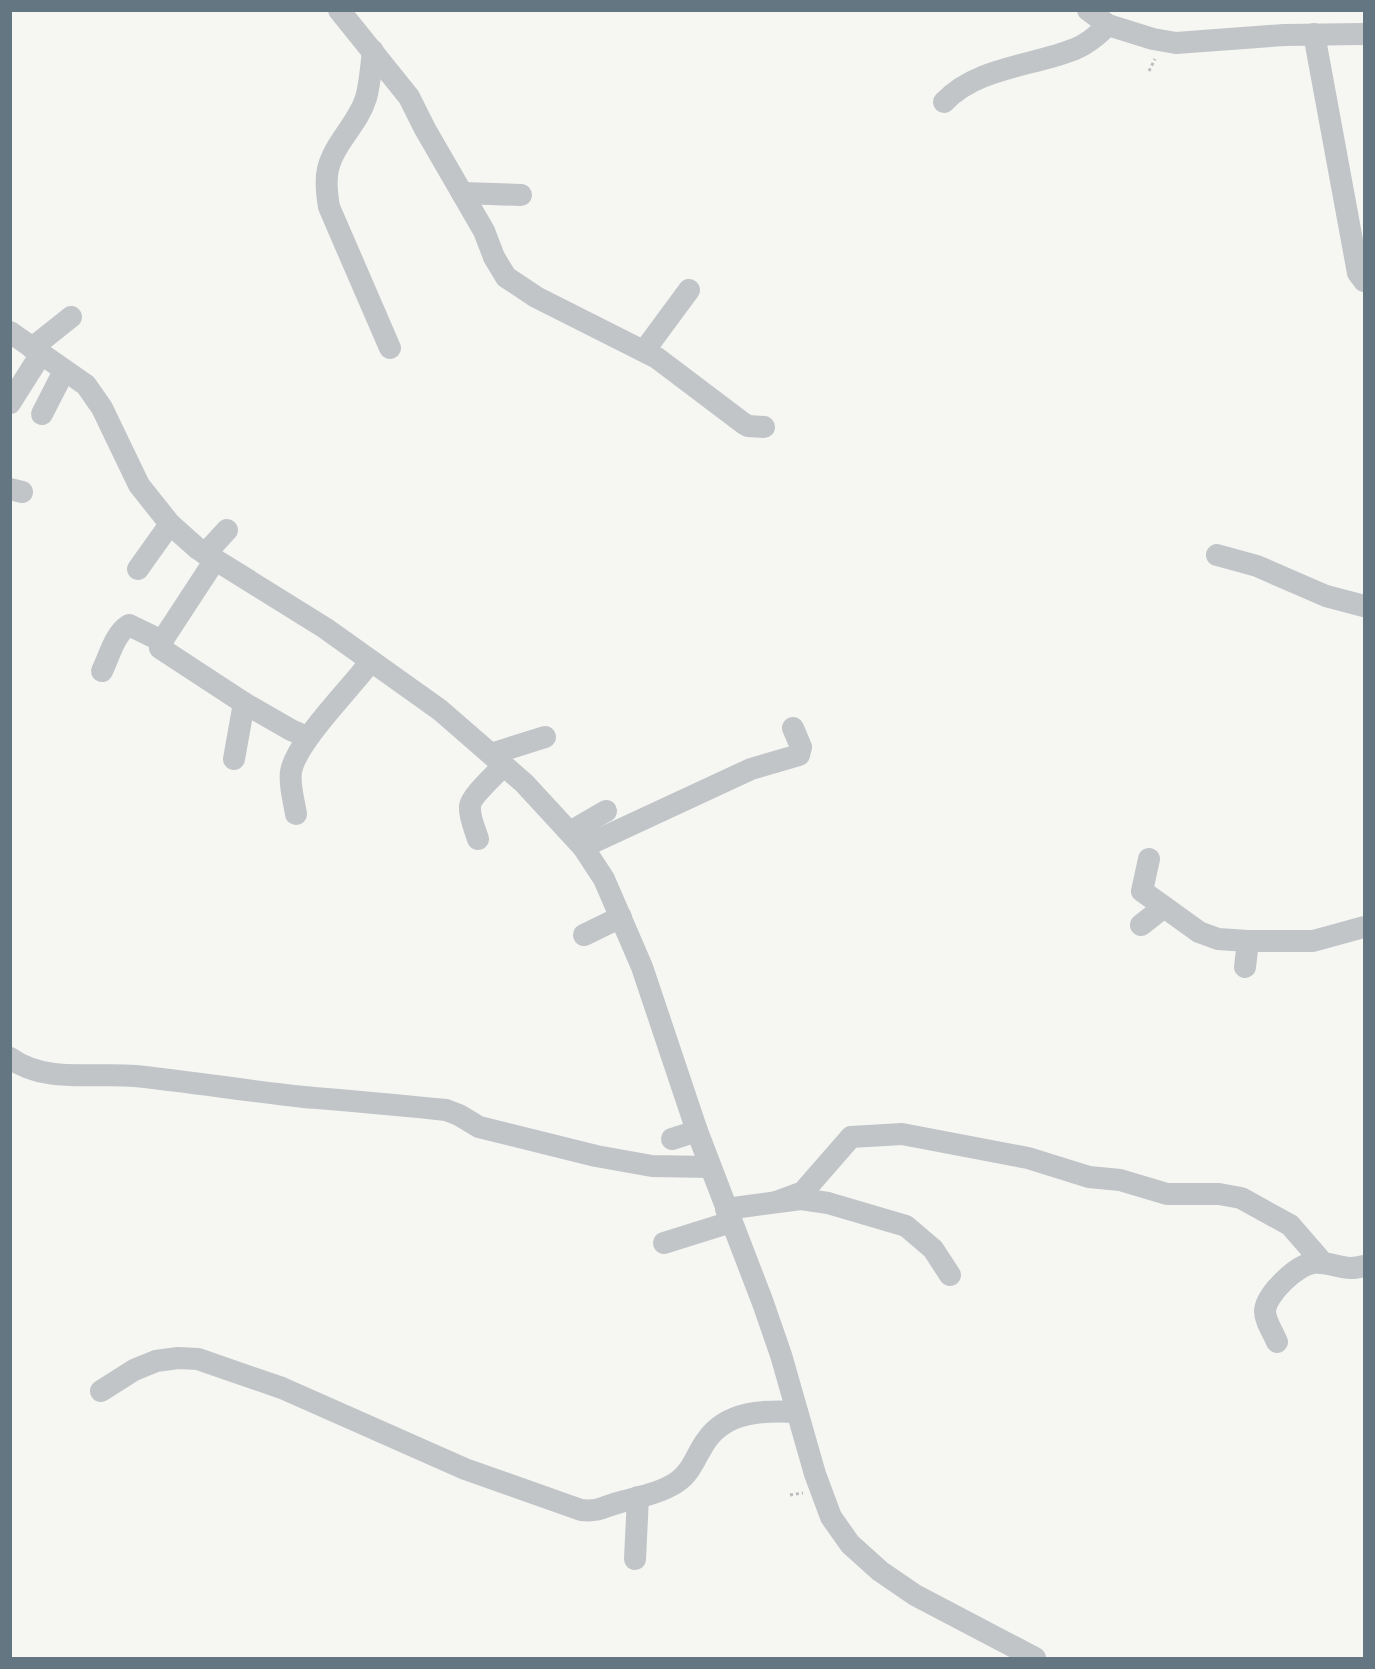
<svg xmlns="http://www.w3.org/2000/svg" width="1375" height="1669" viewBox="0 0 1375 1669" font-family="'PT Sans',sans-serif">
	<rect width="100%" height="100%" fill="#f6f6f3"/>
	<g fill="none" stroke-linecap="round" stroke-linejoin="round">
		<g stroke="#bbbdbf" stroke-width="3" stroke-dasharray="3 3" stroke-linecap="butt">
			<path d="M1149,71L1155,59"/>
			<path d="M790,1495L803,1493"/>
		</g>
		<g stroke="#c1c5c8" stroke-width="22">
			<path d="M339,10L409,97L425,129L484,231L494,257L506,277L536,297L657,358L743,423L748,426L764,427"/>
			<path d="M1088,10L1108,25L1153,39L1176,43L1284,35L1364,34"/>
			<path d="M1314,34L1358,273L1364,281"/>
			<path d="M373,51C371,67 370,84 366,98C358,124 334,143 328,169C325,181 327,195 329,207L390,348"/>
			<path d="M944,102C977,67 1033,66 1075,49C1088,44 1099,34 1108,25"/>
			<path d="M462,193L521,195"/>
			<path d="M10,332L86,385L102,408L139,485L170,524L198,549L325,628L440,710L524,783L583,847L604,879L642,967L697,1131L763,1303L781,1355L815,1474L831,1517L850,1544L880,1571L915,1595L1035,1658"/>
			<path d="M32,348L71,317"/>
			<path d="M644,351L689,290"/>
			<path d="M10,403L41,354"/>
			<path d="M42,414L64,371"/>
			<path d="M10,489L22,492"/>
			<path d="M205,554L227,530"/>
			<path d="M1217,555L1257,566L1326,596L1364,606"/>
			<path d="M215,560L162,641L160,648L244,703L291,730L307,737"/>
			<path d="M138,569L170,524"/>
			<path d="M102,671C109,657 115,633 129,625L162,641"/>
			<path d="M491,754L545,737"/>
			<path d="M234,759L244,703"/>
			<path d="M296,814C294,801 289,785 291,772C295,743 352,687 371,661"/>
			<path d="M570,832L606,811"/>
			<path d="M478,839C475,829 469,817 470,806C471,796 496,774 503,766"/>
			<path d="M583,847L751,769L799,755L801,747L793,728"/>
			<path d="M1149,859L1142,891L1199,932L1218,939L1248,941H1313L1364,927"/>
			<path d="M1141,925L1164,907"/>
			<path d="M584,935L621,917"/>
			<path d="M1245,967L1248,941"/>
			<path d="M10,1058C46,1084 94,1072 135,1076C192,1082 248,1091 304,1097C351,1101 399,1105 446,1110L459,1115L479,1127L596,1156L652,1166L710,1167"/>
			<path d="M672,1139L697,1131"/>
			<path d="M776,1202L803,1192L851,1137L902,1134L1028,1158L1089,1177L1120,1180L1167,1194H1219L1241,1198L1290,1225L1323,1263"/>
			<path d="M726,1209L801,1199L828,1203L906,1226L933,1249L950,1275"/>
			<path d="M664,1243L731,1222"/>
			<path d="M1277,1342C1273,1332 1265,1321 1265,1311C1266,1294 1297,1265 1313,1263C1326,1261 1338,1268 1351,1268C1355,1268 1360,1267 1364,1266"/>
			<path d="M101,1391L134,1370L156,1361L178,1358L198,1359L282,1388L465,1469L581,1510C602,1512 603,1506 621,1502C639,1497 661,1493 677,1482C692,1472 696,1455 706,1441C726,1411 764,1410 797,1412"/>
			<path d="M635,1559L638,1497"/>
		</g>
	</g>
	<rect width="1375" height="1669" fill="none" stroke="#657683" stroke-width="24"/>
</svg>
